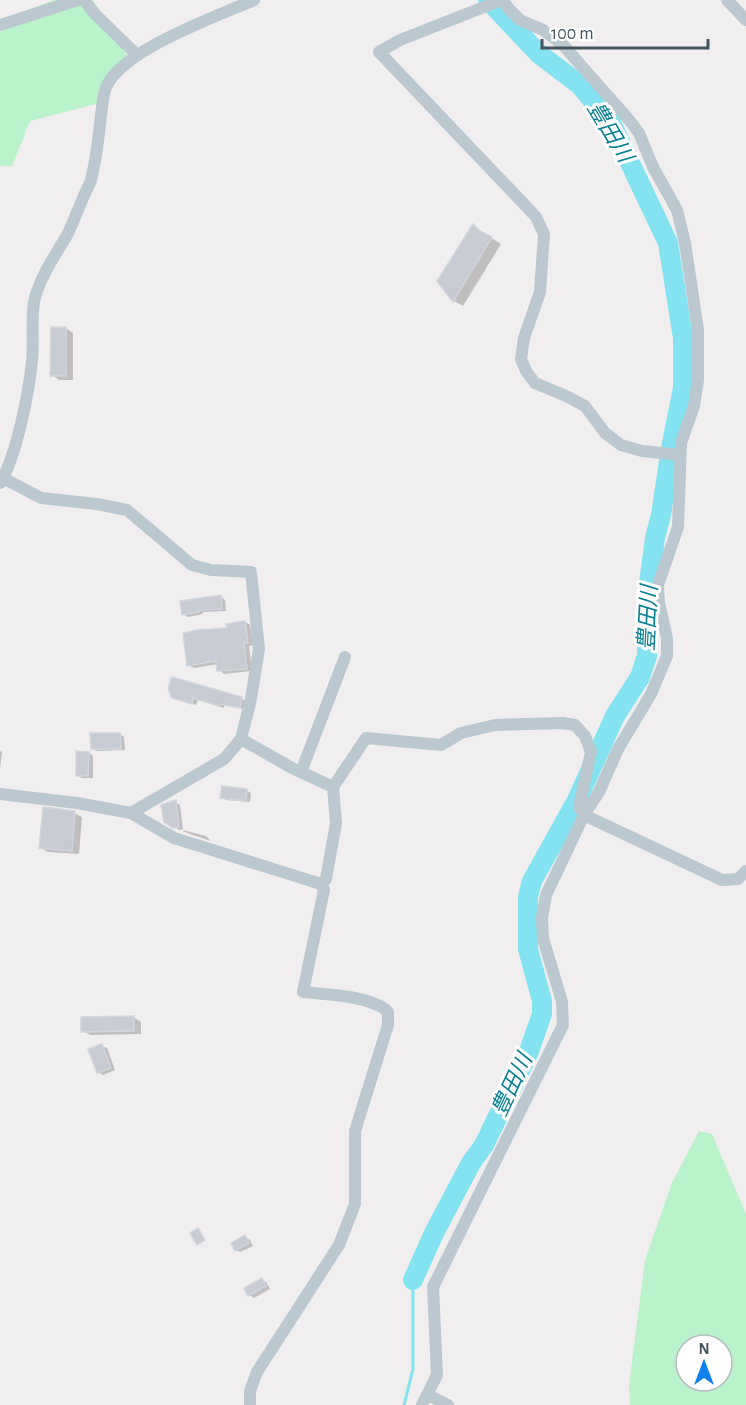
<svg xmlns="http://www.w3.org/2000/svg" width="746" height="1405" viewBox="0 0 746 1405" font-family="'Alegreya Sans','Noto Sans JP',sans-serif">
	<rect width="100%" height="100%" fill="#f1eeef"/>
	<g fill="#baf2cb" fill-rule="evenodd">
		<path d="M54,0H93L129,59L104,102L30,121L12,166H0V20Z"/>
		<path d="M699,1131L712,1134L746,1214V1405H630L629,1385L645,1260L672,1183ZM686,1345H722V1381H686Z"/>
	</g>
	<g fill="#0003">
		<path d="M473,227L501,244L463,306L454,301Z"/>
		<path d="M66,328L73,333V380H59L52,375Z"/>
		<path d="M221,597L225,600L226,611L203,612V614L188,617L183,614Z"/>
		<path d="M245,622L250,625L253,645L249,646L252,671L224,674L219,670L218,664L194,668L188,665L228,630Z"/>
		<path d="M174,697L242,699L246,701L244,709L224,705V708L198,700L196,705Z"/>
		<path d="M120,734L124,737L125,750L97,751L92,748Z"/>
		<path d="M0,751L2,752L0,769Z"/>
		<path d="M89,753L93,756V778H82L77,775Z"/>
		<path d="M246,790L251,793L250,802L226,800L222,797Z"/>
		<path d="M175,802L180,805L183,830L206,836L211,841L187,833L183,831V829L179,830L165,821Z"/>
		<path d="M74,813L82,817L79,854L48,852L41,848Z"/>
		<path d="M133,1017L141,1022V1034L90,1035L83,1031Z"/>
		<path d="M102,1046L107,1048L115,1070L103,1075L98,1072Z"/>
		<path d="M245,1237L250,1240L253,1246L240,1252L236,1250Z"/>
		<path d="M262,1280L266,1282L270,1289L254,1298L249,1295Z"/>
	</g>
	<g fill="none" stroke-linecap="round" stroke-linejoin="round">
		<path stroke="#84e3f1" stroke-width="3" d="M404,1405L413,1369V1280"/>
		<path stroke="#84e3f1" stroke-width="20" d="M413,1280L434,1233L471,1163L484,1145L528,1054L542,1014V1001L528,949V897L532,881L577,800L615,716L640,677L647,656L649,583L655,538L661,515L671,448L683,388V338L668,243L611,123L580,85L539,54L488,0"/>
	</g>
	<g fill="#c8ccd2" stroke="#d2d5db" stroke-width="1.5">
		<path d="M473,224L480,231L492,237L453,302L437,281Z"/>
		<path d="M51,327H66V376H50Z"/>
		<path d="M221,595L222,609L199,610V612L182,615L180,601Z"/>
		<path d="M245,621L248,643H244L247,669L217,671L216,661L187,666L183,633L198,630L227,628L226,624Z"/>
		<path d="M172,677L242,697L240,708L220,704L219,706L193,698L192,704L172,698L168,688Z"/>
		<path d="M90,733H120L121,749H91Z"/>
		<path d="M76,751L89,752L88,776H76Z"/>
		<path d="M222,786L247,789L246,801L220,798Z"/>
		<path d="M176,800L179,827L173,828L164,822L161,805Z"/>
		<path d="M43,807L75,811L72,851L39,848Z"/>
		<path d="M134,1016V1031L81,1032V1017Z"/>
		<path d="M102,1044L111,1068L97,1073L88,1049Z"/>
		<path d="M198,1228L205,1240L197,1245L190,1233Z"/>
		<path d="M245,1235L249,1243L235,1251L231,1243Z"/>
		<path d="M262,1278L266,1286L248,1296L244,1288Z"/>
	</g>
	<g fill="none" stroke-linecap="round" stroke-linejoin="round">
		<g stroke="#bbc8cf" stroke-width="12">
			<path d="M84,0L95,14L137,55"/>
			<path d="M502,0L400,40L379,52L523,203L536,217L544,234L540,292L524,338L521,359L526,371L535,383L566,396L585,406L605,433L621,445L642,451L680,455"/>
			<path d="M727,0L746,20"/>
			<path d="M0,25L78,0"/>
			<path d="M3,478L41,498L97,504L127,510L192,565L211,570L251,572L259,649L251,699L241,739L224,759L131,813"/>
			<path d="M0,483C16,458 29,392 32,361C34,342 31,321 34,302C38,281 55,255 66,237C75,220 81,200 90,183C92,178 93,171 94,166C99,142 100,117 104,94C111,53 218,16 254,0"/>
			<path d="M241,739L292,768L333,787"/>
			<path d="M301,772L345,657"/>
			<path d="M0,794L77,803L131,813L174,838L321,884"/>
			<path d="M428,1395L448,1405"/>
			<path d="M250,1405V1391L257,1372L339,1245L355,1204V1131L388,1025V1012C373,996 325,994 303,992L324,890L321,884L326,879L336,823L333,787L366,738L441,745L461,733L495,725L563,723L575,725L585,736L591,752L579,807L584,815L722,880L738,879L746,871"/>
			<path d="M422,1405L437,1375L433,1287L563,1025L562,1002L543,938L542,918L546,895L584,815L599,792L618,749L651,694L667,656V638L659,603L658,585L678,527L681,443L694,406L698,380V330L685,243L677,210L653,167L639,133L630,121L563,45L543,30L520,20L508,8L503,0"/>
		</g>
	</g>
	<g text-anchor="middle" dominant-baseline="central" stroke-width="6" stroke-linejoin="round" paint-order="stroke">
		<g font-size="22" font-style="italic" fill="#068092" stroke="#fff">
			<text transform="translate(610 132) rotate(59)">豊田川</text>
			<text transform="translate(648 618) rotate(-87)">豊田川</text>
			<text transform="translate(512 1085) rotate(-65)">豊田川</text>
		</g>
	</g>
	<g transform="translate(704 1363)"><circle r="28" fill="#ffffff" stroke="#b5bbbe" stroke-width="1.5"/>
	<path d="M0-4.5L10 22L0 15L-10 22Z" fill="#0e81ec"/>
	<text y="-9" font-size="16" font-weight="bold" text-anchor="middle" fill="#45545d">N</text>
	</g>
	<path d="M542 39v9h166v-9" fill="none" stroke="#45545d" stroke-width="3"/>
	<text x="551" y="39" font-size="18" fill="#45545d" stroke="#ffffff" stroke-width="4.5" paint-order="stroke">100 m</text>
</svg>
